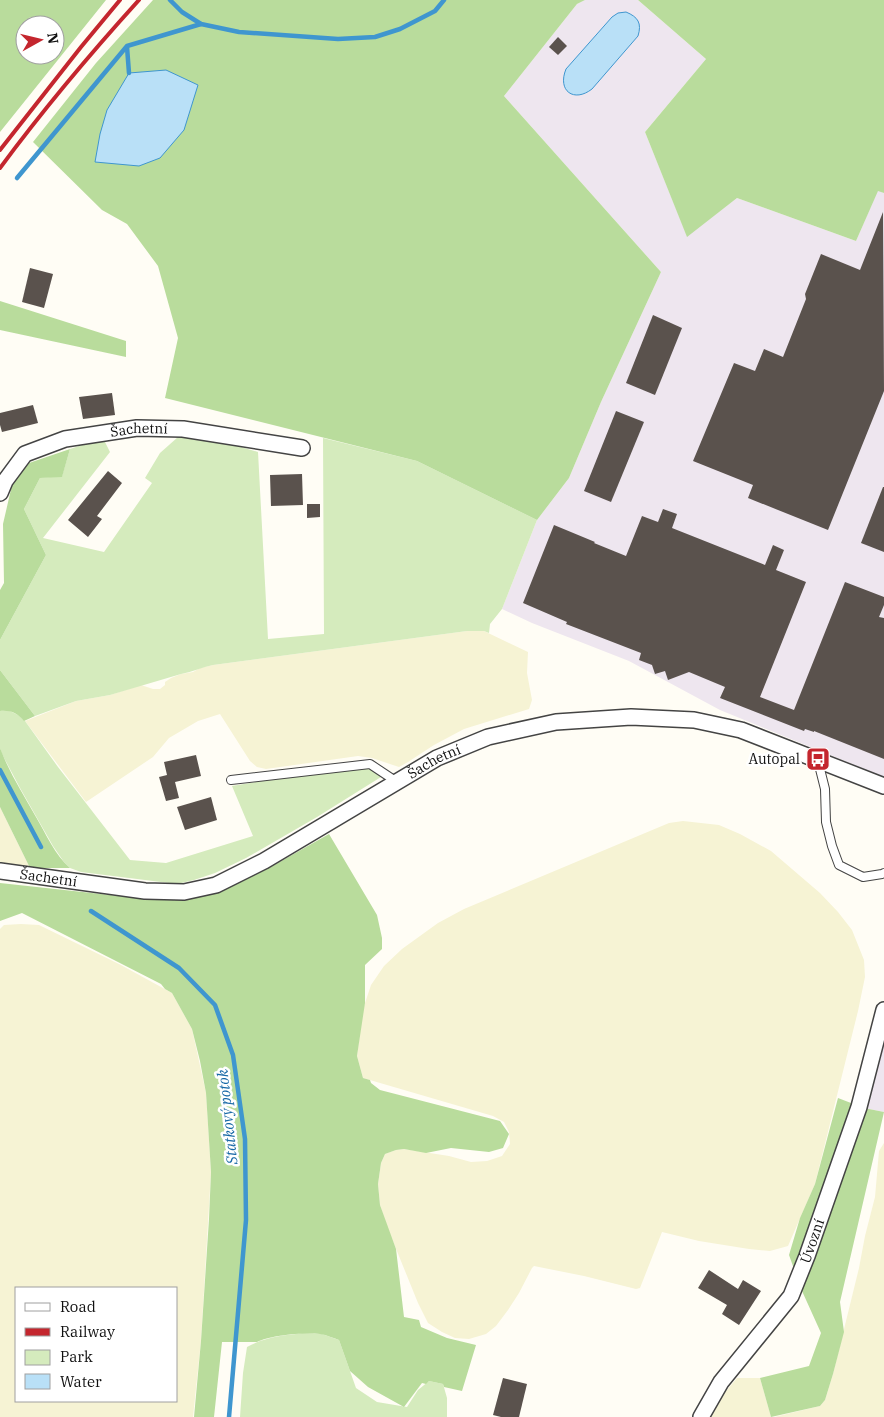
<svg xmlns="http://www.w3.org/2000/svg" width="884" height="1417" viewBox="0 0 884 1417" font-family="'IBM Plex Serif',serif">
	<rect width="100%" height="100%" fill="#fffdf5"/>
	<g fill="#eee6ef">
		<path d="M585,0H638L706,59L645,132L687,236L737,198L856,241L878,190L884,193V777L720,710L629,661L532,623L502,609L537,520L569,478L601,402L661,272L504,96L577,4Z"/>
		<path d="M884,1036V1112L864,1108Z"/>
	</g>
	<g fill="#f6f3d4" fill-rule="evenodd">
		<path d="M467,631H484L528,652L527,673L532,700L529,709L464,729L434,745L408,762L399,767L372,758L358,756L266,769L257,767L250,761L220,714L198,721L169,738L153,757L86,802L25,721L76,701L110,695L141,685L153,689H160L165,685V682L171,678L181,674L193,672L200,668L213,665Z"/>
		<path d="M0,807L30,868L0,864Z"/>
		<path d="M683,821L719,825L740,834L771,851L820,893L838,912L852,930L864,960L865,977L858,1011L815,1184L788,1246L770,1251L749,1249L699,1241L662,1232L640,1288L636,1289L584,1276L534,1266L532,1268L519,1293L508,1310L496,1326L486,1334L469,1339L455,1338L442,1332L428,1323L418,1303L388,1229L380,1205L378,1184L381,1163L385,1154L396,1150L404,1149L449,1156L471,1162L487,1161L502,1156L510,1144L509,1132L504,1122L493,1116L363,1078L357,1056L363,1009L371,985L384,966L402,949L438,923L464,909L669,823Z"/>
		<path d="M21,924L39,925L119,964L172,993L192,1029L206,1093L211,1172L201,1341L193,1417H0V929L4,925ZM16,1288H176V1401H16Z"/>
		<path d="M884,1143V1417H774L820,1406L825,1400L833,1374L859,1268L865,1236L875,1197L879,1151Z"/>
		<path d="M737,1378H760L771,1417H709L716,1403Z"/>
	</g>
	<g fill="#d5ebbd">
		<path d="M178,437L218,440L258,452L268,639L324,634L323,438L417,461L537,520L502,609L490,624L489,633L484,631H467L213,665C202,667 193,672 181,674L110,695L76,701L35,716L0,670V640L46,555L24,509L40,478L62,476L70,449L103,438L110,452L43,538L104,552L152,483L145,478L160,453Z"/>
		<path d="M8,710L20,716L25,721L58,767L130,860L166,863L253,836L232,786L315,772L356,767L367,768L377,773L381,777L317,817L246,858L215,873L194,880L177,884L81,872L70,868L64,862L53,846L20,788L2,754L0,748V711Z"/>
		<path d="M305,1333L322,1334L339,1340L356,1388L377,1402L407,1407L418,1390L429,1381L443,1384L447,1398V1417H240L243,1373L247,1347C265,1337 284,1335 305,1333Z"/>
	</g>
	<g fill="#b9dc9c" fill-rule="evenodd">
		<path d="M0,0H106L0,132ZM25,25H55V55H25Z"/>
		<path d="M153,0H585L577,4L504,96L661,272L601,402L569,478L537,520L417,461L165,398L178,338L158,266L127,224L102,210L33,142L96,63Z"/>
		<path d="M638,0H884V193L878,191L856,241L737,198L687,237L645,132L706,59Z"/>
		<path d="M0,301L126,341V357L0,330Z"/>
		<path d="M70,449L62,477L40,478L24,509L46,555L0,640V590L4,583L3,524L12,485L29,463Z"/>
		<path d="M0,670L35,716L24,721C18,713 10,710 0,711Z"/>
		<path d="M0,748C9,772 23,794 36,817C46,834 55,855 70,868H30L0,807Z"/>
		<path d="M329,834L377,915L382,938V949L365,965V1003L357,1056L363,1078L370,1080L371,1083L380,1090L500,1121L509,1134L503,1148L489,1152L451,1148L426,1153L404,1149L396,1150L385,1154L381,1163L378,1184L380,1205L396,1249L404,1317L419,1320L421,1327L447,1338L476,1345L462,1391L444,1387L443,1384L429,1381L426,1384L422,1383L404,1407L368,1387L350,1371L339,1340C333,1338 327,1335 320,1334C306,1332 269,1335 257,1342H222L214,1417H194L201,1341L209,1219L211,1172L206,1093L200,1061L192,1029L172,993L165,989L161,984L22,913L0,921V883L147,899L186,900L218,892L269,868Z"/>
		<path d="M838,1098L864,1108L884,1112L840,1302L844,1332L833,1374L825,1400L820,1406L771,1417L760,1378L809,1366L821,1333L802,1291L789,1255L800,1218L815,1184Z"/>
	</g>
	<g fill="#b9e0f7" stroke="#3f96cf">
		<path d="M626,12C638,17 642,23 638,36L592,89C574,103 557,91 566,69L612,17L618,13Z"/>
		<path d="M166,70L198,85L184,130L160,158L139,166L95,162L100,134L107,110L129,73Z"/>
	</g>
	<g fill="none" stroke-linecap="round" stroke-linejoin="round">
		<g stroke="#3f96cf" stroke-width="4.5">
			<path d="M170,0L182,12L201,24L239,32L338,39L375,37L400,29L435,11L444,0"/>
			<path d="M127,47L129,73"/>
			<path d="M17,178L127,46L201,24"/>
			<path d="M0,770L41,847"/>
			<path d="M91,911L179,968L215,1005L233,1055L245,1139L246,1220L229,1417"/>
		</g>
	</g>
	<g fill="#5a524d">
		<path d="M558,37L567,46L558,55L549,47Z"/>
		<path d="M883,212L884,391L828,530L748,498L753,485L693,461L734,363L755,371L764,349L783,357L806,299L805,294L821,254L860,270Z"/>
		<path d="M30,268L53,274L44,308L22,302Z"/>
		<path d="M653,315L682,328L655,395L626,383Z"/>
		<path d="M112,393L115,415L83,419L79,397Z"/>
		<path d="M33,405L38,423L2,432L0,425V413Z"/>
		<path d="M616,411L644,422L611,502L584,491Z"/>
		<path d="M108,471L122,483L97,516L102,519L88,537L68,520Z"/>
		<path d="M302,474L303,505L271,506L270,475Z"/>
		<path d="M883,487H884V552L861,543Z"/>
		<path d="M307,504H320V517L307,518Z"/>
		<path d="M663,509L677,514L672,528L765,565L773,545L784,550L776,570L806,582L760,697L794,710L845,582L884,597V605L879,617L884,618V759L814,731V732L805,729L804,731L720,698L725,687L689,672L668,680L665,671L655,674L652,665L639,660L641,653L566,624L567,622L523,603L554,525L595,542L594,543L626,556L642,516L658,522Z"/>
		<path d="M196,755L201,776L175,782L179,798L166,801L159,777L167,775L164,762Z"/>
		<path d="M211,797L217,820L185,830L177,807Z"/>
		<path d="M709,1270L738,1289L743,1280L761,1291L739,1325L722,1314L727,1305L698,1288Z"/>
		<path d="M503,1378L527,1384L519,1417H501L493,1415Z"/>
	</g>
	<g fill="none" stroke-linecap="round" stroke-linejoin="round">
		<g stroke="#444" stroke-width="10">
			<g id="lane">
				<path d="M818,761L825,789L826,822L832,846L839,865L863,877L882,874L884,873"/>
				<path d="M231,780L370,764L397,782"/>
			</g>
		</g>
		<g stroke="#444" stroke-width="18">
			<g id="street">
				<path id="s1" d="M0,493L5,481L25,454L65,439L137,428L183,429L302,448"/>
				<path id="s2" d="M0,871L145,891L184,892L216,885L264,861L437,758L488,737L556,722L631,717L694,720L741,730L884,786"/>
				<path id="s3" d="M701,1417L721,1382L791,1296L807,1256L859,1107L884,1010"/>
			</g>
		</g>
		<use href="#lane" stroke="#fff" stroke-width="8"/>
		<use href="#street" stroke="#fff" stroke-width="15"/>
		<g stroke="#c4262e" stroke-width="4">
			<path d="M0,150L81,47L120,0"/>
			<path d="M0,168C43,110 90,54 139,0"/>
		</g>
	</g>
	<defs>
		<g id="bus-square" transform="scale(1.25)"><rect x="-9" y="-9" width="18" height="18" rx="4" fill="#c4262e" stroke="#fff"/><path d="M-5-6H5V4H4V6H2V4H-2V6H-4V4H-5ZM-3.5-4V0h7V-4ZM-3.5 1.2v1.5H-2V1.2ZM2 1.2v1.5H3.5V1.2Z" fill="#fff"/></g>
	</defs>
	<g fill-rule="evenodd">
		<use href="#bus-square" x="818" y="759"/>
	</g>
	<g text-anchor="middle" dominant-baseline="central" stroke-width="5" stroke-linejoin="round" paint-order="stroke">
		<g font-size="14" fill="#111" stroke="#fff">
			<text stroke="none"><textPath href="#s1" startOffset="164">Šachetní</textPath></text>
			<text stroke="none"><textPath href="#s2" startOffset="469">Šachetní</textPath></text>
			<text stroke="none"><textPath href="#s2" startOffset="49">Šachetní</textPath></text>
			<text stroke="none"><textPath href="#s3" startOffset="210">Úvozní</textPath></text>
		</g>
		<g font-size="14" fill="#111" stroke="#fff" text-anchor="end">
			<text x="800" y="759">Autopal</text>
		</g>
		<g font-size="15" font-style="italic" fill="#1768a6" stroke="#fff">
			<text transform="translate(227 1117) rotate(-96)">Statkový potok</text>
		</g>
	</g>
	<rect x="15" y="1287" width="162" height="115" fill="#ffffff" stroke="#a0a0a0"/>
	<rect x="25" y="1303" width="25" height="8" fill="#ffffff" stroke="#a0a0a0"/>
	<text x="60" y="1312" font-size="15" fill="#111111">Road</text>
	<rect x="25" y="1328" width="25" height="8" fill="#c4262e" stroke="#a0a0a0"/>
	<text x="60" y="1337" font-size="15" fill="#111111">Railway</text>
	<rect x="25" y="1350" width="25" height="15" fill="#d5ebbd" stroke="#a0a0a0"/>
	<text x="60" y="1362" font-size="15" fill="#111111">Park</text>
	<rect x="25" y="1374" width="25" height="15" fill="#b9e0f7" stroke="#a0a0a0"/>
	<text x="60" y="1387" font-size="15" fill="#111111">Water</text>
	<g transform="translate(40 40) rotate(82)"><circle r="24" fill="#ffffff" stroke="#a0a0a0"/>
	<path d="M0-4L9 19L0 12L-9 19Z" fill="#c4262e"/>
	<text y="-8" font-size="14" font-weight="bold" text-anchor="middle" fill="#111111">N</text>
	</g>
</svg>
